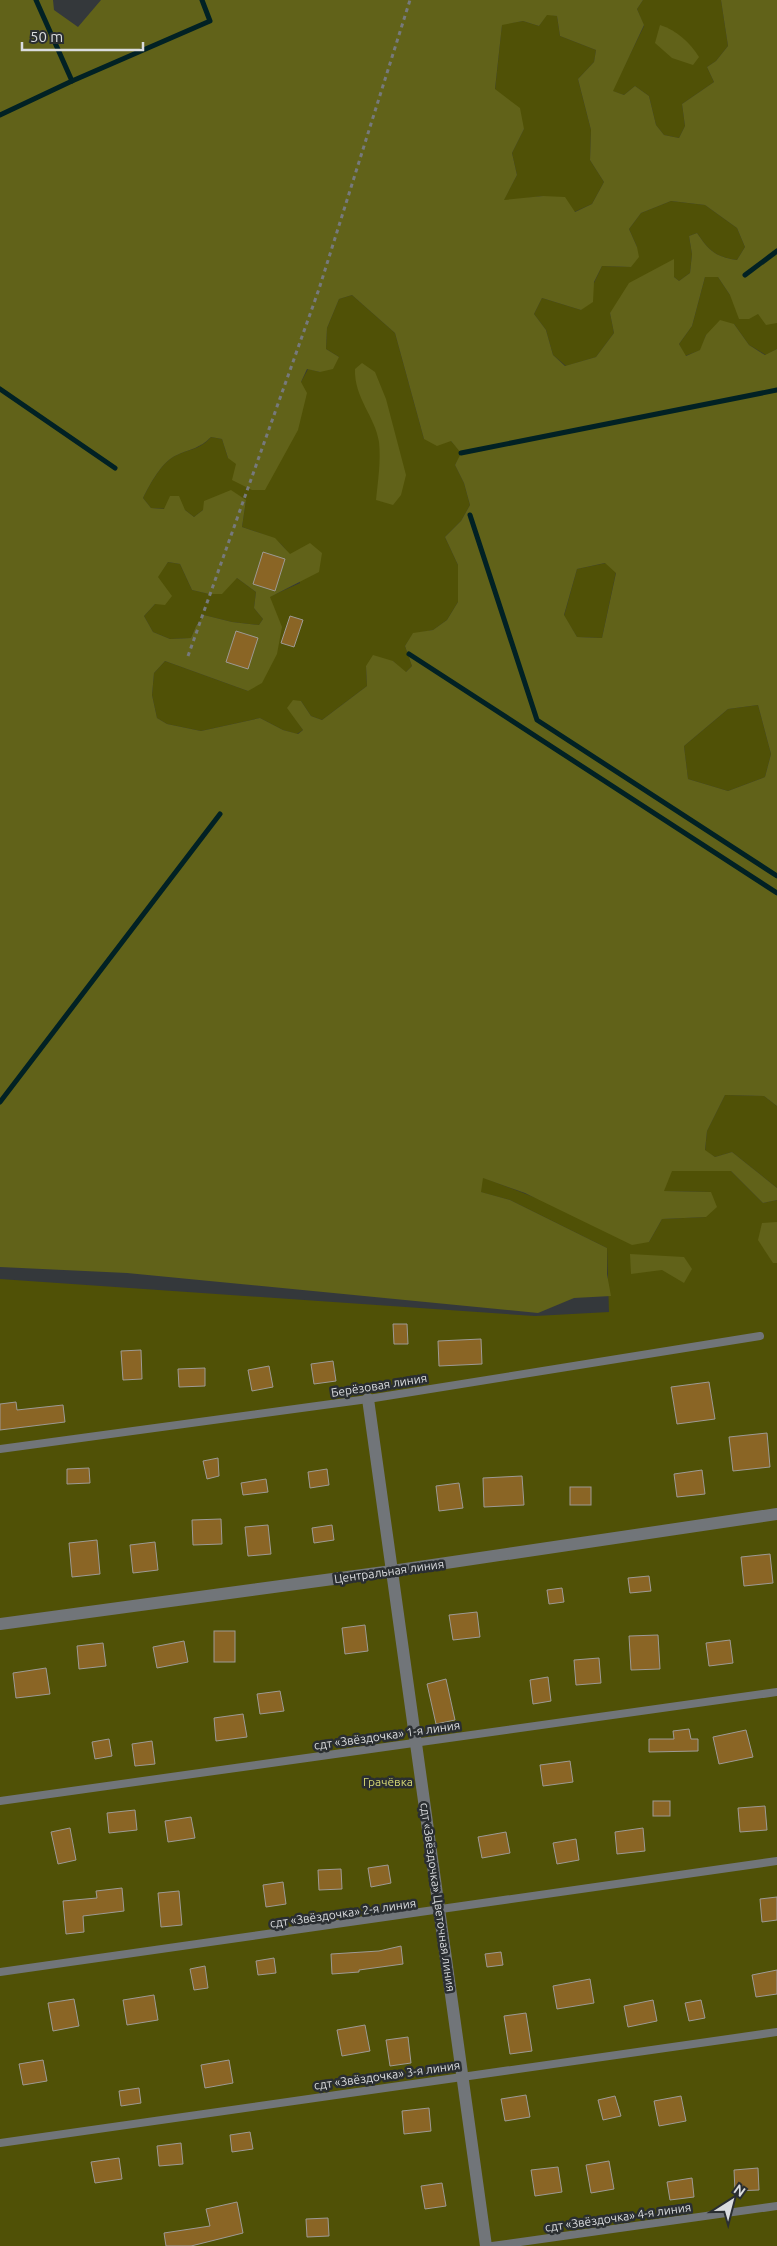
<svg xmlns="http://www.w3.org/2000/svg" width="777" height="2246" viewBox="0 0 777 2246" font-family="Ubuntu,sans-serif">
	<rect width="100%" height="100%" fill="#34383b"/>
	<g fill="#505106">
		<path d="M643,0H721L728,46L716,61L707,67L714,82L682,104L685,126L679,138L664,135L656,125L649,96L635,86L624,95L612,91L644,26L637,9Z"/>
		<path d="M547,14L557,16L560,36L596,50L594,62L578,79L591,130L590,160L604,182L592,204L574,212L543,196L503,201L517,175L512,153L524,129L495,90L502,24L523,21L539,26Z"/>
		<path d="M671,201L705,205L737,228L745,247L737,260C716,257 709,251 697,233L689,236L692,254L690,273L679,281L674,277V260L610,313L614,333L596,357L566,366L553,355L546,330L534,314L542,298L581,310L602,266L631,267L637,247L629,229L641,213Z"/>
		<path d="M705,277H718L730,295L758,314L777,323V349L766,355L749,345L734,324L706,335L701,350L685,356L679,344L692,326Z"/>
		<path d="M352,295L395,333L424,439L451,441L462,453L455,465L464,483L470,505L461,521L445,537L458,565V602L447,620L433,630L413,634L405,646L412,666L405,673L393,661L366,666L367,686L322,720L311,716L301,701L297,721L303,730L297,734L283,730L260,718L201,731L167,724L157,718L152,695L154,673L165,661L248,691L269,597L300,583C285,541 284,541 242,527L246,500L203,510L194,517L185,510L151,508L143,498C150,484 162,461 177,455C192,448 199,450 211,437L222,439L228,458L301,382L308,369L320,372L339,357L326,349L327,328L339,299Z"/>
		<path d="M168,562L180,564L192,590L209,594L237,578L256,592L254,608L263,619L259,625L232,622L204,615L196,626L191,638L170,639L153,632L144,616L155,604L157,577Z"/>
		<path d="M606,563L616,572L602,638L577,637L564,616L577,569Z"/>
		<path d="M758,705L771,754L765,777L728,791L688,779L684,746L728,709Z"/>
		<path d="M725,1095L764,1096L777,1106V1188L732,1152L715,1157L705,1151L707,1131Z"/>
		<path d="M671,1171H731L763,1203L777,1200V2246H0V1279L535,1316L609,1312L607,1248L510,1200L480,1192L482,1177L649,1242L662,1219L706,1217L711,1192L663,1191Z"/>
	</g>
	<g fill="#616219" fill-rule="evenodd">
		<path d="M0,0H53L54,10L78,27L101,0H643L637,9L644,25L613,91L624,95L635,86L649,96L656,125L664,135L679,138L685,126L682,104L714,82L707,67L716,61L728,46L721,0H777V323L766,325L758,314L749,319H739L730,295L718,277H705L692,326L679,344L686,356L700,350L706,335L720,320L734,324L749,345L765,355L777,349V1106L764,1096L725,1095L707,1131L705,1150L715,1157L732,1152L777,1188V1200L763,1203L731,1171H672L664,1191L711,1192L717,1207L706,1217L662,1219L649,1242L632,1245L525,1193L483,1178L481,1192L510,1200L607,1248V1274L611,1296L574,1298L538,1313L127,1273L0,1267ZM547,15L557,16L560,36L596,50L594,62L578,79L591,130L590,160L604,182L592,204L575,212L565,197L543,196L504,200L517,175L512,153L524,129L520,108L495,89L502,25L523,21L539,26ZM671,201L705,205L737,228L745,247L737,260C716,257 709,251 697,233L689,236L692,254L690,273L679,281L674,277V259L629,283L610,313L614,333L596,357L565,366L553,355L546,330L534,314L542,298L581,310L593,302L594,282L602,266L631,267L639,257L637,247L629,229L641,213ZM352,295L395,333L424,439L437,446L451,441L461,453L455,465L464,483L470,505L461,521L445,537L458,565V602L447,620L433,630L413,633L405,646L412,666L406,672L393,661L373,655L366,666L367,686L322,720L311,716L301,701L293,700L287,708L303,730L298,734L283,730L260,718L201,731L167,724L157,718L152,695L154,673L165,661L248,691L262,683L277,654L282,627L270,597L319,572L322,553L310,543L290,554L275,538L242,527L246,500L231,490L204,501L203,510L194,517L185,510L179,496H170L164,509L151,508L143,498C150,484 162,461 177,455C192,448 199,449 211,437L222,439L228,458L236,464L232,480L252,490H265L298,430L307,393L301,382L307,369L320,372L333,369L339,357L326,349L327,328L339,299ZM168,562L180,564L192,590L209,594H222L237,578L256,592L254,608L263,619L259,625L232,622L204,615L196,626L191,638L170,639L153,632L144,616L155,604L165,605L172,596L158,577ZM605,563L616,573L602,638L577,637L564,615L577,569ZM758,705L771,754L765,777L728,791L688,779L684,746L728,709Z"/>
		<path d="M660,25C677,30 690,43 699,57L693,65L672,58L655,43Z"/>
		<path d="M362,363L375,372L386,399L406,475L401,495L393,505L376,500C378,481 381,461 379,442C375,416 354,398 355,369Z"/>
		<path d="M777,1222V1263H773L758,1240L762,1223Z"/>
		<path d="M630,1254L684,1257L692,1269L684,1283L662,1270L631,1274Z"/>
	</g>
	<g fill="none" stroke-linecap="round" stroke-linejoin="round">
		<g stroke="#012124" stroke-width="5">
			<path d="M36,0L72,81"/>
			<path d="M0,115L72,81L210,21L202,0"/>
			<path d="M745,275L777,251"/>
			<path d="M0,389L115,468"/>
			<path d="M461,453L777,390"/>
			<path d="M470,515L537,720L777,876"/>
			<path d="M409,654L777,893"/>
			<path d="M0,1102L220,814"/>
		</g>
	</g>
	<g fill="#8a6525" stroke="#9d9a95">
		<path d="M263,552L285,559L275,591L253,584Z"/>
		<path d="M290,616L303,620L294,647L281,643Z"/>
		<path d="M236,631L258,638L248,669L226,662Z"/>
		<path d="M393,1324H407L408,1344H394Z"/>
		<path d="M481,1339L482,1364L439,1366L438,1341Z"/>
		<path d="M141,1350L142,1379L123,1380L121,1351Z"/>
		<path d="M333,1361L336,1381L314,1384L311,1364Z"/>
		<path d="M269,1366L273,1387L252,1391L248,1370Z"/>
		<path d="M205,1368V1386L179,1387L178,1369Z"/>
		<path d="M709,1382L715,1419L677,1424L671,1387Z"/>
		<path d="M16,1402L17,1410L63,1405L65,1422L0,1430V1404Z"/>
		<path d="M767,1433L770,1467L733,1471L729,1437Z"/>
		<path d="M218,1458L219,1476L207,1479L203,1461Z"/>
		<path d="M89,1468L90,1483L67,1484V1469Z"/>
		<path d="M327,1469L329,1485L310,1488L308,1472Z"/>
		<path d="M702,1470L705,1494L677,1497L674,1474Z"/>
		<path d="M522,1476L524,1505L484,1507L483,1478Z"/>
		<path d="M266,1479L268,1492L243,1495L241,1483Z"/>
		<path d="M459,1483L463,1508L439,1511L436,1486Z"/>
		<rect x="570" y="1487" width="21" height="18"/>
		<path d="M221,1519L222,1544L193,1545L192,1520Z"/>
		<path d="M268,1525L271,1554L248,1556L245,1527Z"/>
		<path d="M332,1525L334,1540L314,1543L312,1528Z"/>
		<path d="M97,1540L100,1574L72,1577L69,1543Z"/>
		<path d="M155,1542L158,1570L133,1573L130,1545Z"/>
		<path d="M770,1554L773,1583L744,1586L741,1557Z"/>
		<path d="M649,1576L651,1591L630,1593L628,1578Z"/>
		<path d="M562,1588L564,1602L549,1604L547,1590Z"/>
		<path d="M477,1612L480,1637L453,1640L449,1615Z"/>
		<path d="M365,1625L368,1651L345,1654L342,1628Z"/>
		<rect x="214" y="1631" width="21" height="31"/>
		<path d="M658,1635L660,1669L631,1670L629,1636Z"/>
		<path d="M730,1640L733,1663L709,1666L706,1643Z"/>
		<path d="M184,1641L188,1662L157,1668L153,1647Z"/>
		<path d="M103,1643L106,1666L79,1669L77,1646Z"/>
		<path d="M599,1658L601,1683L576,1685L574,1660Z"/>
		<path d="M46,1668L50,1694L16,1698L13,1673Z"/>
		<path d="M548,1677L551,1701L533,1704L530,1680Z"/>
		<path d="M446,1679L455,1720L436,1724L427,1684Z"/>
		<path d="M280,1691L284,1711L260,1714L257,1694Z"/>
		<path d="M243,1714L247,1737L216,1741L214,1718Z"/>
		<path d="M689,1729L691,1739H698V1751L649,1752V1739H674L673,1731Z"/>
		<path d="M746,1730L753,1757L719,1764L713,1737Z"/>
		<path d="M109,1739L112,1756L95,1759L92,1742Z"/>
		<path d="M152,1741L155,1764L135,1766L132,1744Z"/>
		<path d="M570,1761L573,1782L543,1786L540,1765Z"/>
		<rect x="653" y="1801" width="17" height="15"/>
		<path d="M765,1806L767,1830L740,1832L738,1808Z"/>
		<path d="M135,1810L137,1830L109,1833L107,1813Z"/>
		<path d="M191,1817L195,1838L168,1842L165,1821Z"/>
		<path d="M70,1828L76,1860L58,1864L51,1832Z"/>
		<path d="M643,1828L645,1851L617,1854L615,1832Z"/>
		<path d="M506,1832L510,1853L482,1858L478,1837Z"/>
		<path d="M576,1839L579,1860L557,1864L553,1843Z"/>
		<path d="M388,1865L391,1883L371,1887L368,1868Z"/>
		<path d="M341,1869L342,1889L319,1890L318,1870Z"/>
		<path d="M283,1882L286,1904L266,1907L263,1885Z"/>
		<path d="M122,1888L124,1911L83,1916L84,1932L66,1934L63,1901L97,1898L96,1891Z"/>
		<path d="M179,1891L182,1925L161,1927L158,1893Z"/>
		<path d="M777,1897V1920L762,1922L760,1899Z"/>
		<path d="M401,1946L403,1964L359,1970V1972L332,1974L331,1954L379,1951Z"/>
		<path d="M501,1952L503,1965L487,1967L485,1954Z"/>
		<path d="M274,1958L276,1973L258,1975L256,1961Z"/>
		<path d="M205,1966L208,1988L194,1990L190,1969Z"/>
		<path d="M777,1970V1994L756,1997L752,1975Z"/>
		<path d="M590,1979L594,2003L557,2009L553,1986Z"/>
		<path d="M154,1995L158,2020L127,2025L123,2000Z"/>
		<path d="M74,1999L79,2026L53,2031L48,2003Z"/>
		<path d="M653,2000L657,2021L628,2027L624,2006Z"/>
		<path d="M701,2000L705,2018L689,2021L685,2003Z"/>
		<path d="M526,2013L532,2051L510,2054L504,2016Z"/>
		<path d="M365,2025L370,2051L342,2056L337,2030Z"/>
		<path d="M408,2037L411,2063L390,2066L386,2040Z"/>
		<path d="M43,2060L47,2081L23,2085L19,2064Z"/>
		<path d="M229,2060L233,2083L205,2088L201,2065Z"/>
		<path d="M139,2088L141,2103L121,2106L119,2091Z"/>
		<path d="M526,2095L530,2117L505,2121L501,2099Z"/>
		<path d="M615,2096L621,2116L603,2120L598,2100Z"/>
		<path d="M681,2096L686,2121L659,2126L654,2101Z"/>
		<path d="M429,2108L431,2131L404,2134L402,2111Z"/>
		<path d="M250,2132L253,2149L232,2152L230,2135Z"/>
		<path d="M181,2143L183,2164L159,2166L157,2146Z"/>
		<path d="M119,2158L122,2179L95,2183L91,2162Z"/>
		<path d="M609,2161L614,2189L591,2193L586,2165Z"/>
		<path d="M558,2167L562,2192L535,2196L531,2170Z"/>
		<path d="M758,2168L759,2190L735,2191L734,2170Z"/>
		<path d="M692,2178L694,2197L670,2200L667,2182Z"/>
		<path d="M442,2183L446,2206L425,2209L421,2186Z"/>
		<path d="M237,2202L243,2233L191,2246H166L164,2233L210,2226L206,2209Z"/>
		<path d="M328,2218L329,2236L307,2237L306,2219Z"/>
	</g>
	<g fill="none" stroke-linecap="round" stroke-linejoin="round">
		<path stroke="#76797c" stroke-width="3" stroke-dasharray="4 4" stroke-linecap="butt" d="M188,656L319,289L410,0"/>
		<g stroke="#717579" stroke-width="8">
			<path d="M0,1449L368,1399L760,1336"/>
			<path d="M0,1801L777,1692"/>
			<path d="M0,1972L777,1861"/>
			<path d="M0,2143L777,2032"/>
			<path d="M492,2246L777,2206"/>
		</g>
		<g stroke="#717579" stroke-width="12">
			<path d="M368,1399L486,2246"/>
			<path d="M0,1624L392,1571L777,1514"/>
		</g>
	</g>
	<g text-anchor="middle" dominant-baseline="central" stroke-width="5" stroke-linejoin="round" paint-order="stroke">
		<g font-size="12" fill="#dadcde" stroke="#2a2e31">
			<text transform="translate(379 1385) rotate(-9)">Берёзовая линия</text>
			<text transform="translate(389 1571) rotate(-8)">Центральная линия</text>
			<text transform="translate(387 1735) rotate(-8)">сдт «Звёздочка» 1-я линия</text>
			<text transform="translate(438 1897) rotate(82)">сдт «Звёздочка» Цветочная линия</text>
			<text transform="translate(343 1913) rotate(-8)">сдт «Звёздочка» 2-я линия</text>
			<text transform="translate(387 2075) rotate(-8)">сдт «Звёздочка» 3-я линия</text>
			<text transform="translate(618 2217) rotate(-8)">сдт «Звёздочка» 4-я линия</text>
		</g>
		<g font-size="12" fill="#d3d673" stroke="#2a2e31">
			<text x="388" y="1781">Грачёвка</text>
		</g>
	</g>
	<g transform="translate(732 2201) rotate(36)" stroke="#2a2e31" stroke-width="4" paint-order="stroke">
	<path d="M0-4L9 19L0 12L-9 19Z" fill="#dadcde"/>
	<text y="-8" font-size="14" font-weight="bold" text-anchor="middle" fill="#dadcde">N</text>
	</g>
	<path d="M22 42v8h121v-8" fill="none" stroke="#dadcde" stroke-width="2.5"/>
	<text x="30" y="42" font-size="15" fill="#dadcde" stroke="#2a2e31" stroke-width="4" paint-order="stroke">50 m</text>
</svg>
